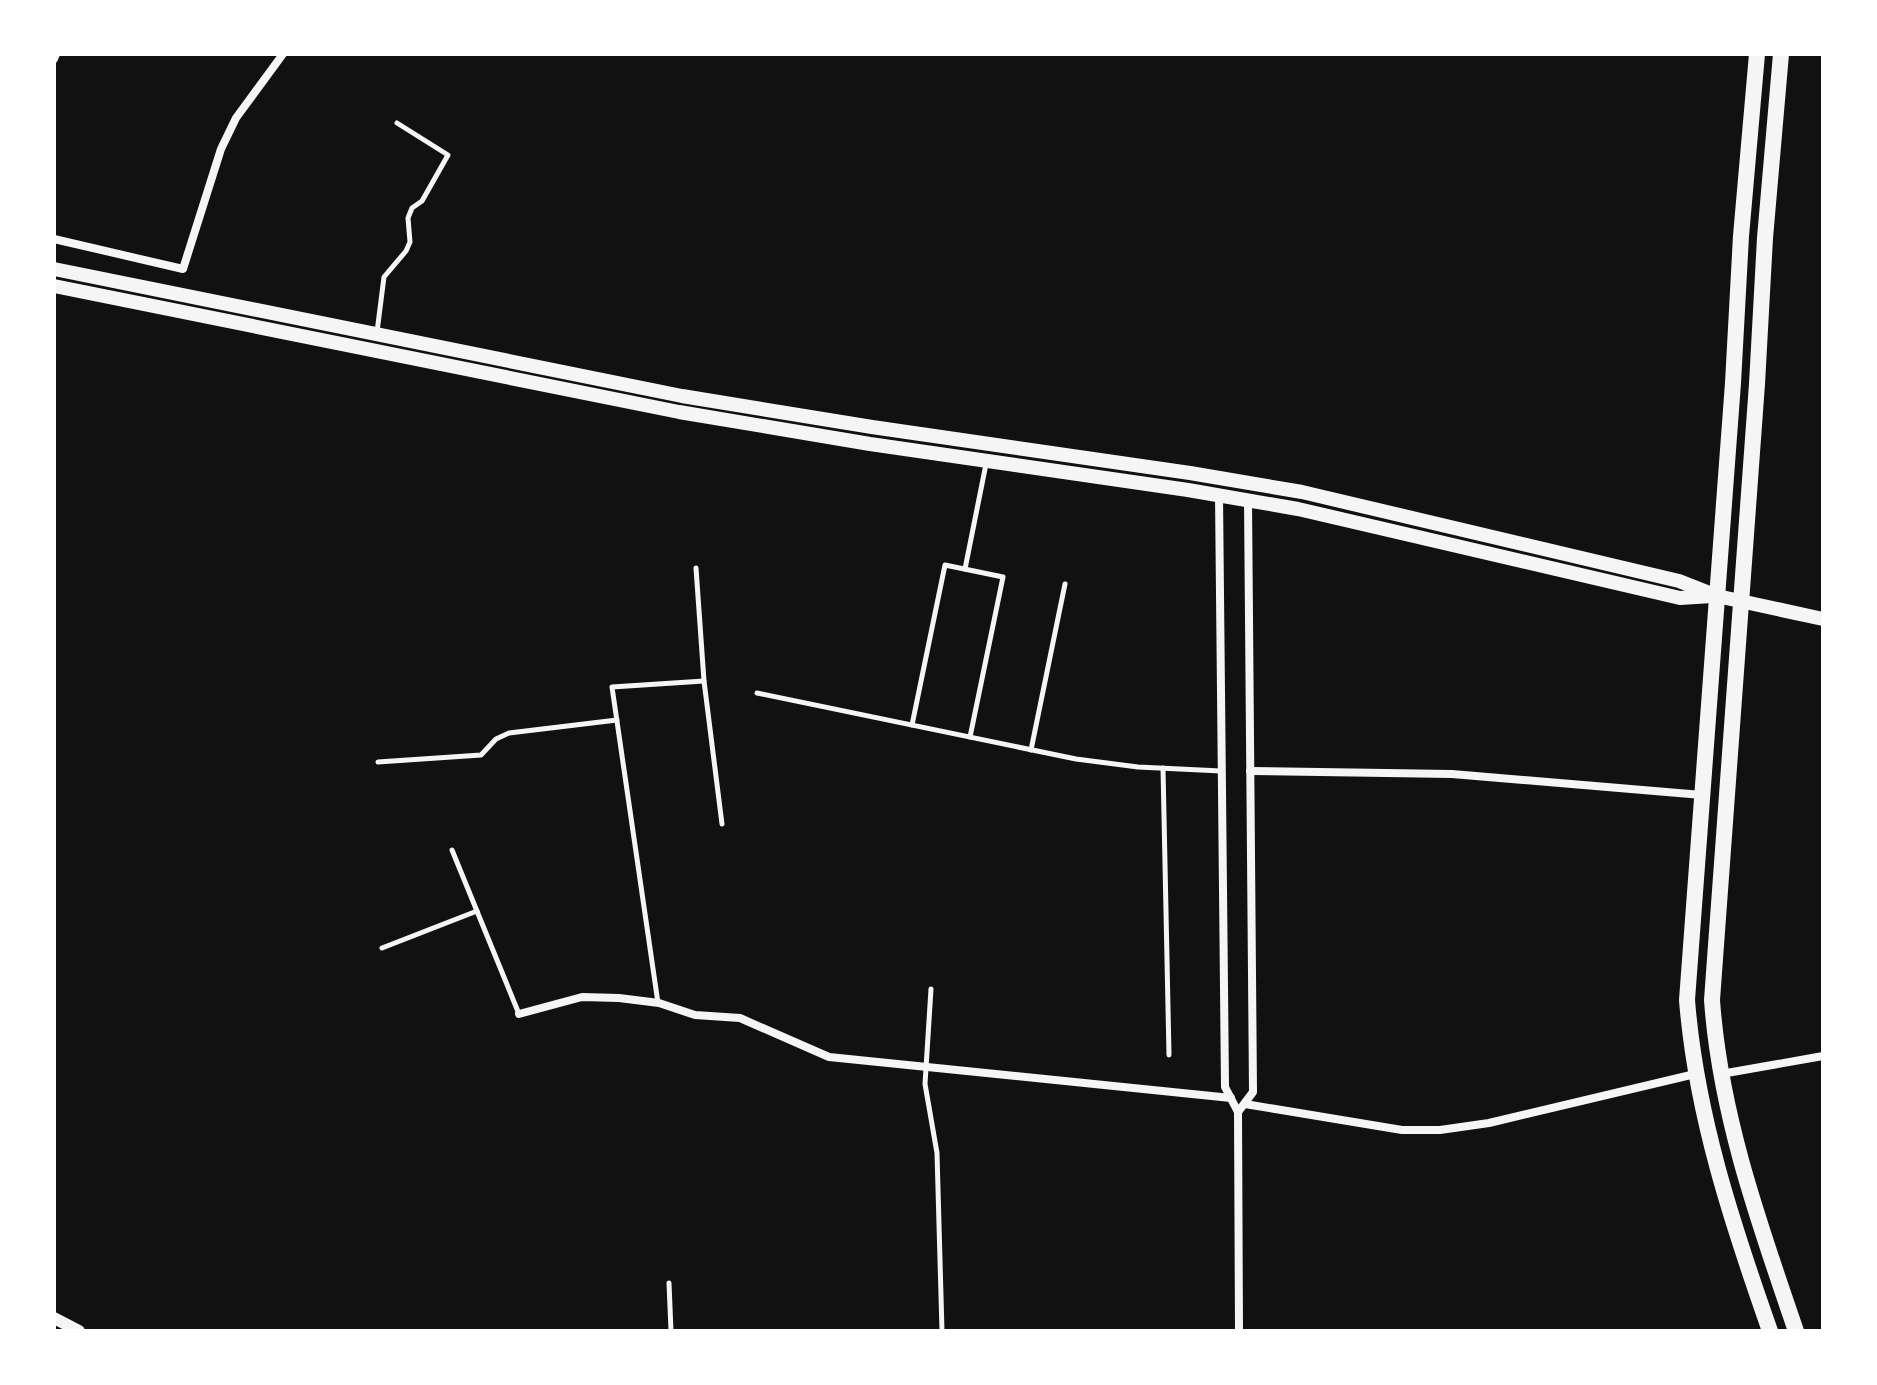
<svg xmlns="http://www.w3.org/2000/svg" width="1877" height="1385" viewBox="0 0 1877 1385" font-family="'Varela Round',sans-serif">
	<rect width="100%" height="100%" fill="#111"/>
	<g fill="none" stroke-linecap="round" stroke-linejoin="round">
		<g stroke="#f5f5f5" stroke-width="5">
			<path d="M377,332L384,277L406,251L410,242L408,218L412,208L422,201L448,155L397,123"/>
			<path d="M696,568L704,681L722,824"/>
			<path d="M965,569L986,464"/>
			<path d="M757,693L1076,759L1138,767L1221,771"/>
			<path d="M912,725L945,565L1003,577L970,737"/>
			<path d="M1031,750L1065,584"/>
			<path d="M378,762L481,755L496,739L509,733L617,720"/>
			<path d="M1163,768L1169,1055"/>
			<path d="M452,850L519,1014"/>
			<path d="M382,948L477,911"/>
			<path d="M931,989L925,1084L937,1153L942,1331"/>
			<path d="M658,1003L612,687L704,681"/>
			<path d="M669,1283L671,1331"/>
		</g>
		<g stroke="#f5f5f5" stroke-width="8">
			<path d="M54,59L56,54"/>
			<path d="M54,239L183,269L221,149L236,118L283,54"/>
			<path d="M1219,495L1225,1087L1238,1112L1239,1331"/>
			<path d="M1250,771L1452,774L1702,795"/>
			<path d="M519,1014L582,997L619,998L659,1003L695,1015L740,1018L829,1057L1231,1098"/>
			<path d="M1721,1074L1823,1056"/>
			<path d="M1245,1104L1402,1130H1440L1489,1123L1695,1074"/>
			<path d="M1238,1112L1253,1092L1248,500"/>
		</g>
		<path stroke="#f5f5f5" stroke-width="12" d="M54,1318L79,1331"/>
		<g stroke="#f5f5f5" stroke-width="14">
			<path d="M54,269L682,396L872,427L1190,473L1302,492L1679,581L1717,596L1823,619"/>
			<path d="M54,286L679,412L870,444L1188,490L1298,509L1680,598L1712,596"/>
		</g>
		<g stroke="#f5f5f5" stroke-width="16">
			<path d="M1757,54L1741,236L1733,383L1687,1000C1696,1114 1732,1223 1770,1331"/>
			<path d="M1781,54L1765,238L1757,384L1712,1000C1720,1114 1759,1223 1796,1331"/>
		</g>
	</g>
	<rect width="1877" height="1385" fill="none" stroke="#ffffff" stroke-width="112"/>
</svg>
